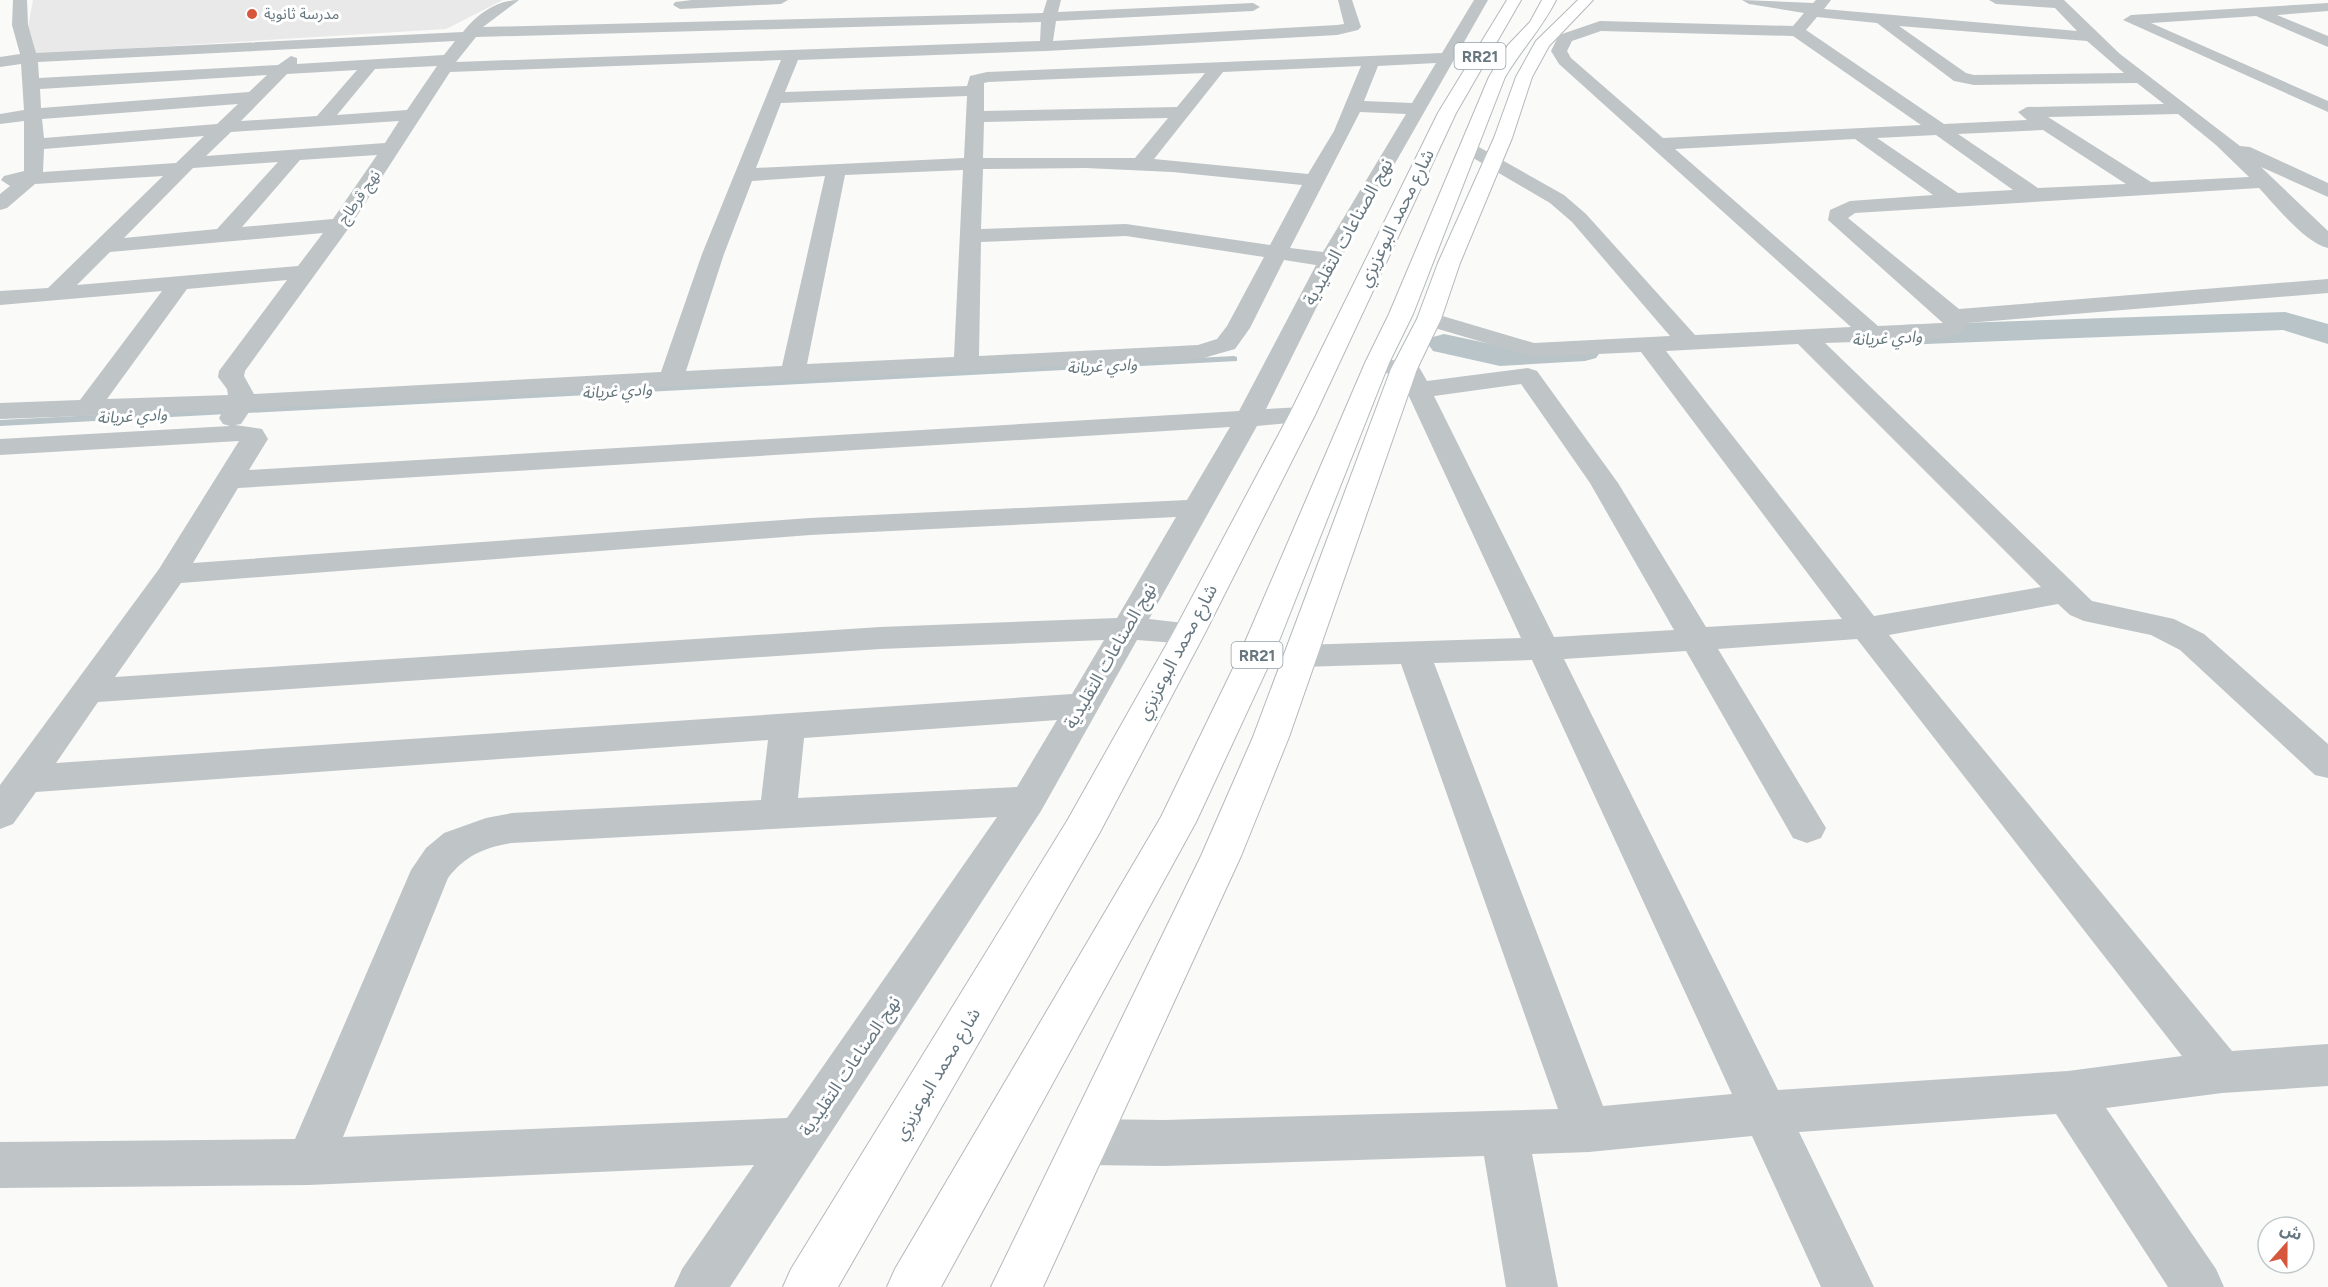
<svg xmlns="http://www.w3.org/2000/svg" width="2328" height="1287" viewBox="0 0 2328 1287" font-family="Figtree,'Noto Sans Arabic',sans-serif">
	<rect width="100%" height="100%" fill="#fafaf8"/>
	<path fill="#e8e9e8" d="M33,0H503L446,29L23,55Z"/>
	<g fill="none" stroke-linecap="round" stroke-linejoin="round">
		<path fill="#b8c4c8" fill-rule="evenodd" d="M1234,356L1237,357V361L0,426V420Z"/>
		<g fill="#b8c4c8" fill-rule="evenodd">
			<path d="M2285,312L2328,324V344L2283,330L1901,345L1890,342L1885,335L1890,328L1901,325Z"/>
			<path d="M1444,334L1500,346L1585,341L1596,344L1601,351L1596,358L1585,361L1500,366L1433,351L1428,344L1433,337Z"/>
		</g>
		<g stroke="#b3b9bc" stroke-width="2">
			<path id="major" d="M1578,0H1593L1549,46L1532,77L1512,138L1460,263L1441,319L1417,369L1289,737L1241,856L1043,1287H991L1201,856L1253,737L1391,369L1417,319L1438,263L1494,138L1516,77L1536,41Z"/>
		</g>
		<g stroke="#b5b9bc" stroke-width="2">
			<g id="highway">
				<path d="M1507,0H1521L1456,113L1315,415L1205,633L1100,832L838,1287H783L791,1269L1067,821L1173,633L1289,415L1438,113Z"/>
				<path d="M1542,0H1556C1542,28 1521,50 1505,77L1413,314L1389,363L1273,656L1196,822L941,1287H887L895,1269L1161,817L1239,656L1365,363L1389,314L1489,77L1508,45L1530,22Z"/>
			</g>
		</g>
		<g fill="#bfc4c7" fill-rule="evenodd">
			<path d="M13,0H27L28,25L36,53L463,32C477,14 497,0 519,0L483,27L1043,13L1047,0H1061L1058,12L1253,3L1260,7L1253,11L1056,21L1053,41L1337,25L1344,24L1338,0H1352L1361,27L1358,30L1337,35L1046,51L798,60L785,92L967,86L970,76L987,72L1442,53L1474,0H1488L1340,260L1266,409L1302,407L1311,409L1315,415L1311,421L1257,426L1149,619L1201,625L1205,633L1201,641L1189,644L1137,640L1041,811L730,1287H674L682,1269L754,1165L309,1185L0,1188V1142L295,1139L411,870L426,848L444,833L486,818L512,813L761,800L768,740L36,792L13,824L0,829V785L159,569L239,441L0,455V439L230,426L223,424L219,418L223,411L0,419V403L80,400L162,291L0,305V291L48,288L163,176L35,184L7,208L0,210V194L10,186L1,180L4,176L24,171V121L0,124V114L24,110L21,64L0,67V57L20,54L12,25ZM1041,22L1040,41L456,62L476,37ZM455,41L444,55L297,64V58L291,56L278,65L39,78L38,62ZM781,60L702,254L661,372L254,394L244,376L245,371L351,225L450,72ZM1436,63L1412,103L1364,101L1378,66ZM437,66L407,110L337,115L375,69ZM1361,66L1334,131L1308,174L1154,159L1223,72ZM357,70L317,116L241,121L287,74ZM1205,73L1177,107L984,111V83L988,82ZM267,75L249,92L41,108L40,89ZM967,96L964,158L756,168L781,103ZM238,104L217,124L44,138L42,119ZM1360,112L1406,114L1323,252L1290,248ZM1168,118L1135,158H983L984,122ZM399,121L385,143L206,156L231,132ZM204,136L176,163L43,172L44,149ZM377,155L333,219L242,227L300,160ZM278,162L217,229L124,238L193,168ZM1086,168L1172,172L1302,185L1270,245L1126,224L981,229L983,169ZM963,170L954,357L807,364L845,175ZM825,176L782,366L686,371L724,254L752,181ZM323,233L298,266L77,285L110,252ZM1126,236L1264,257L1227,326L1217,339L1198,345L979,356L981,242ZM1284,260L1316,265L1239,411L249,470L268,439L262,429L235,425L241,424L251,409L1200,359L1235,349L1250,328ZM287,280L219,371L218,377L227,389L228,395L107,399L187,289ZM1230,427L1187,500L810,518L193,563L238,488ZM1176,517L1117,618L880,627L115,677L181,583L810,535ZM1104,640L1072,694L56,763L98,702L880,649ZM1057,720L1017,787L798,798L804,738ZM997,817L787,1118L343,1137L448,878C466,855 484,848 512,843Z"/>
			<path d="M692,0H788L781,4L680,9L673,5L675,2Z"/>
			<path d="M1742,0L1813,3L1816,0H1831L1824,9L2077,31L2055,8L1996,4L1989,0H2064L2120,54L2240,146L2250,147L2328,183V197L2261,167L2328,231V248C2305,243 2276,206 2259,188L1855,213L1848,218L1959,309L2328,279V293L1967,323L1964,331L1943,339L1825,343L2092,601L2174,619L2204,634L2328,744V778L2315,775L2180,650L2151,635L2084,621L2070,615L2058,604L1889,635L2232,1051L2328,1044V1086L2222,1093L2106,1108L2216,1269L2224,1287H2168L2056,1114L1799,1132L1874,1287H1821L1752,1136L1589,1152L1532,1154L1558,1287H1506L1484,1156L1164,1166L1087,1165L1070,1158L1063,1142L1070,1126L1087,1119L1164,1120L1558,1109L1401,664L1300,667L1288,664L1283,656L1288,648L1300,645L1521,638L1400,377L1368,368L1365,363L1368,358L1377,356L1419,367L1427,381L1528,368L1537,371L1618,483L1706,627L1842,619L1641,352L1534,357L1421,324L1417,319L1421,314L1429,312L1534,343L1670,336L1572,222L1550,203L1463,152L1461,148L1463,144L1470,142L1564,195L1586,214L1695,335L1851,327L1559,64L1551,51L1559,35L1600,21L1793,26L1804,13L1749,4ZM1817,17L1877,23L1954,81L1974,85L2137,83L2164,104L2027,107L2018,112L2027,120L1944,124L1806,30ZM1899,26L2087,41L2124,73L1974,75L1966,73ZM1601,31L1793,36L1921,125L1663,138L1571,58L1567,51L1572,41ZM2178,114L2216,145L2249,177L2151,182L2048,117ZM2043,130L2126,184L2038,188L1958,134ZM1936,135L2013,190L1958,193L1877,138ZM1855,139L1933,195L1850,201L1830,210L1828,220L1943,323L1878,326L1675,149ZM1798,344L2041,587L1874,616L1666,351ZM1521,384L1590,483L1674,630L1554,637L1434,396ZM1857,639L2182,1056L2068,1071L1778,1090L1564,659L1686,651L1793,838L1807,843L1821,838L1826,828L1718,649ZM1532,660L1732,1094L1603,1106L1434,663Z"/>
			<path d="M2328,3V11L2277,15L2328,36V47L2256,16L2151,23L2328,101V112L2123,20L2131,15Z"/>
		</g>
		<use href="#major" fill="#fff" fill-rule="evenodd"/>
		<use href="#highway" fill="#fff" fill-rule="evenodd"/>
	</g>
	<circle fill="#d6573b" stroke="#fff" stroke-width="2" cx="252" cy="14" r="6"/>
	<g text-anchor="middle" dominant-baseline="central" stroke-width="6" stroke-linejoin="round" paint-order="stroke">
		<g font-size="15" fill="#667780" stroke="#fff" text-anchor="start">
			<text x="264" y="14">مدرسة ثانوية</text>
		</g>
		<g font-size="15" fill="#667780" stroke="#fff">
			<text transform="translate(359 197) rotate(-55)">نهج قرطاج</text>
		</g>
		<g fill="#fff" stroke="#94a0a6" stroke-width="1.5">
			<rect x="1454.5" y="43" width="51" height="26" rx="4.5"/>
			<rect x="1231.5" y="642" width="51" height="26" rx="4.5"/>
		</g>
		<g font-size="16" font-weight="bold" fill="#667780">
			<text x="1480" y="56">RR21</text>
			<text x="1257" y="655">RR21</text>
		</g>
		<g font-size="16" font-style="italic" fill="#62757a" stroke="#fff">
			<text transform="translate(1887 338) rotate(-3)">وادي غريانة</text>
			<text transform="translate(1102 366) rotate(-3)">وادي غريانة</text>
			<text transform="translate(617 391) rotate(-3)">وادي غريانة</text>
			<text transform="translate(132 416) rotate(-3)">وادي غريانة</text>
		</g>
		<g font-size="18" fill="#667780" stroke="#fff">
			<text transform="translate(1396 218) rotate(-64)">شارع محمد البوعزيزي</text>
			<text transform="translate(1348 232) rotate(-61)">نهج الصناعات التقليدية</text>
			<text transform="translate(1177 652) rotate(-62)">شارع محمد البوعزيزي</text>
			<text transform="translate(1110 656) rotate(-60)">نهج الصناعات التقليدية</text>
			<text transform="translate(850 1066) rotate(-56)">نهج الصناعات التقليدية</text>
			<text transform="translate(937 1074) rotate(-59)">شارع محمد البوعزيزي</text>
		</g>
	</g>
	<g transform="translate(2286 1245) rotate(21)"><circle r="28" fill="#ffffff" stroke="#c2c9cc" stroke-width="1.5"/>
	<path d="M0-4.5L10 22L0 15L-10 22Z" fill="#d6573b"/>
	<text y="-9" font-size="16" font-weight="bold" text-anchor="middle" fill="#667780">ش</text>
	</g>
</svg>
